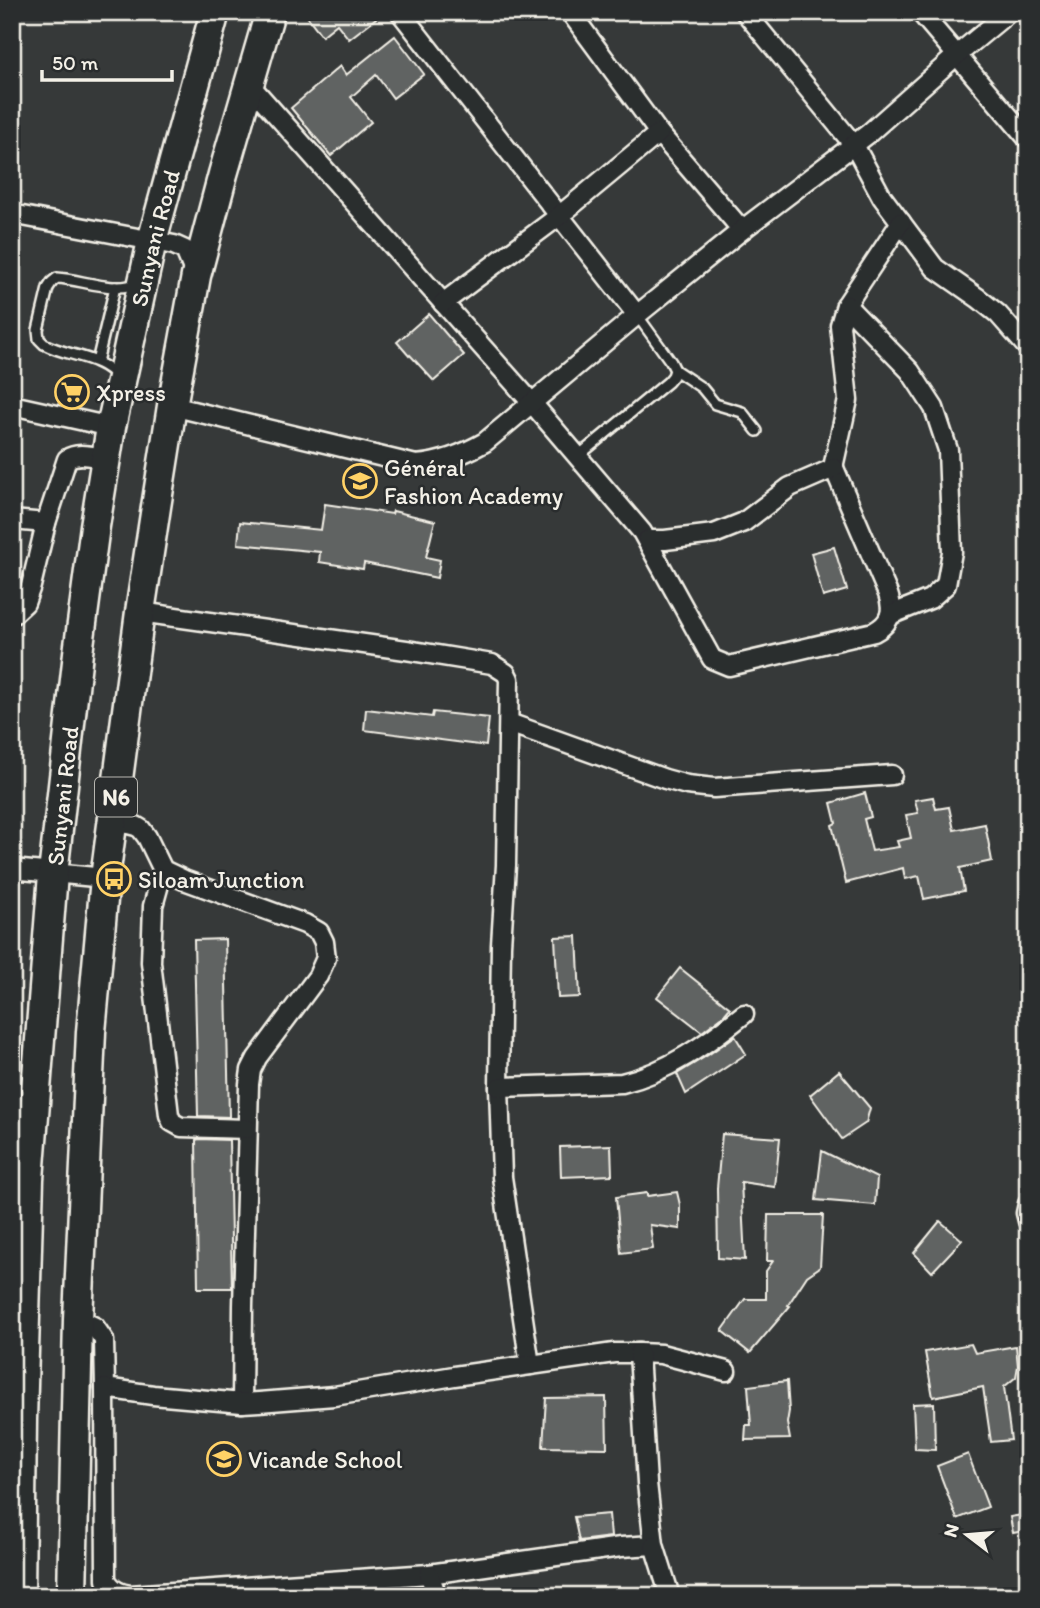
<svg xmlns="http://www.w3.org/2000/svg" width="1040" height="1608" viewBox="0 0 1040 1608" font-family="Itim,sans-serif">
	<rect width="100%" height="100%" fill="#363939"/>
	<filter id="ink" filterUnits="userSpaceOnUse"><feTurbulence type="fractalNoise" baseFrequency=".0143" numOctaves="2"/><feDisplacementMap in="SourceGraphic" scale="14" xChannelSelector="R" yChannelSelector="G"/><feConvolveMatrix kernelMatrix="1 2 1 2 8 2 1 2 1" color-interpolation-filters="sRGB"/></filter>
	<g filter="url(#ink)">
		<g fill="#616362" stroke="#f4f1e8" stroke-width="2">
			<path d="M304,12H384L349,39L337,24L322,36Z"/>
			<path d="M395,36L424,74L393,98L376,75L351,97L371,122L331,156L291,108L340,66L346,75Z"/>
			<path d="M429,314L464,355L434,381L410,355L409,356L397,342Z"/>
			<path d="M325,504L392,514L393,511L435,521L426,557L440,560L437,578L364,563L363,569L319,562L320,552L238,544L240,522L321,530Z"/>
			<path d="M834,547L847,590L823,597L811,553Z"/>
			<path d="M366,709L432,717L433,712L489,718L486,746L364,730Z"/>
			<path d="M865,793L871,817L864,819L872,851L899,847L897,841L911,838L906,815L918,813L915,800L933,797L936,809L949,807L954,830L985,824L992,861L960,868L964,891L924,899L919,876L905,879L903,868L846,883L832,825L836,823L831,803Z"/>
			<path d="M577,936L580,997L558,998L555,937Z"/>
			<path d="M225,939L229,1116V1117L198,1116L194,940Z"/>
			<path d="M680,968L730,1008L724,1015L702,1032L657,997Z"/>
			<path d="M735,1036L746,1054L686,1094L677,1074L708,1055Z"/>
			<path d="M839,1071L870,1108L866,1123L842,1139L810,1095Z"/>
			<path d="M722,1134L780,1138L775,1187L741,1182L745,1260L718,1258L717,1188Z"/>
			<path d="M199,1139L229,1140L232,1288H198L196,1140Z"/>
			<path d="M611,1145L612,1175L561,1177L560,1147Z"/>
			<path d="M822,1151L877,1178L875,1205L816,1200Z"/>
			<path d="M677,1192L680,1205V1229L650,1225L653,1249L621,1253L616,1197L647,1193V1196Z"/>
			<path d="M768,1215H823L820,1267L807,1276L788,1305L790,1306L750,1353L722,1331L745,1299H766V1271L773,1261H767Z"/>
			<path d="M940,1221L962,1240L932,1272L914,1253Z"/>
			<path d="M971,1344L975,1353L1016,1346L1018,1366L1016,1377L1004,1387L1011,1440L991,1442L983,1387L933,1397L925,1352Z"/>
			<path d="M787,1381L789,1411L787,1423L790,1439L745,1440L746,1425H751L748,1386Z"/>
			<path d="M606,1397L607,1448L543,1447L546,1398Z"/>
			<path d="M934,1403L935,1450L915,1449L913,1404Z"/>
			<path d="M968,1454L988,1507L957,1519L937,1466Z"/>
			<path d="M609,1514L611,1537L579,1541L574,1517Z"/>
			<path d="M1028,1514V1530L1013,1533L1010,1517Z"/>
		</g>
		<g fill="none" stroke-linecap="round" stroke-linejoin="round">
			<g stroke="#f4f1e8" stroke-width="14">
				<g id="lane">
					<path d="M97,362L115,287"/>
					<path d="M675,370L702,388L715,404L742,412L757,431"/>
					<path d="M118,378C100,355 68,357 44,344L39,339L38,330L48,288L52,282L57,278C81,279 118,295 138,282"/>
					<path d="M577,457L668,382L673,376L675,370L671,362L637,315"/>
				</g>
			</g>
			<g stroke="#f4f1e8" stroke-width="23">
				<g id="street">
					<path d="M400,12L637,315"/>
					<path d="M570,12L659,133L742,230"/>
					<path d="M745,12L854,145L882,197L935,268L978,298L998,314L1028,348"/>
					<path d="M920,12L1028,139"/>
					<path d="M249,84L532,403L642,532L712,659L729,666L874,632C891,623 894,611 888,594L834,468V463L848,400L840,325L846,305L901,222"/>
					<path d="M12,214L174,245L185,250L195,274"/>
					<path d="M443,303L559,216L659,133"/>
					<path d="M846,305L910,371L934,408L948,450L952,552L946,585L930,599L890,615"/>
					<path d="M12,405L111,427"/>
					<path d="M172,406L416,465C439,463 464,454 485,442L637,315L742,230L868,134L957,55L1009,12"/>
					<path d="M12,520L46,523"/>
					<path d="M647,540H665L714,534L744,522L790,487L834,468"/>
					<path d="M140,612L406,650L492,664L506,673L509,679L506,865L501,945L499,1087L502,1177L530,1365"/>
					<path d="M12,615L25,603L31,586L46,523L67,459C78,451 94,457 106,458"/>
					<path d="M509,723L665,779L687,785L714,788L892,775"/>
					<path d="M113,820L136,826L141,829L147,837L163,870L184,880L305,924L319,932L324,942L326,958L318,976L257,1058L251,1070L249,1084L243,1306L242,1403"/>
					<path d="M12,869L105,878"/>
					<path d="M163,870L153,906L151,962L169,1115L172,1122L181,1127L247,1129"/>
					<path d="M499,1087L622,1083C668,1072 708,1043 744,1014"/>
					<path d="M1028,1204L1026,1213L1028,1221"/>
					<path d="M78,1319L95,1327L104,1340L105,1388L153,1395L242,1403L259,1402L334,1396L454,1376L614,1353H639L661,1354L726,1371"/>
					<path d="M105,1388L106,1580C113,1590 118,1593 130,1595L429,1574L621,1547L654,1545L647,1483L639,1353"/>
					<path d="M654,1545L670,1596"/>
					<path d="M429,1574L437,1596"/>
				</g>
			</g>
			<g stroke="#f4f1e8" stroke-width="33">
				<g id="primary">
					<path id="s1" d="M20,1596L22,1420L29,1179L53,874L78,653L95,526L111,427L152,241L215,12"/>
					<path d="M72,1596L78,1319L91,1032L105,878L140,612L156,507L172,406L196,276L223,174L270,12"/>
				</g>
			</g>
			<use href="#lane" stroke="#2a2d2e" stroke-width="9"/>
			<use href="#street" stroke="#2a2d2e" stroke-width="18"/>
			<use href="#primary" stroke="#2a2d2e" stroke-width="28"/>
		</g>
	</g>
	<defs>
		<g id="supermarket-ring" transform="scale(1.75)"><circle r="9.5" fill="#2a2d2e" stroke="#ffd166" stroke-width="1.5"/><path d="M-6-5.5h2.5l.6 2H6L4.5 2H-2.5L-4.4-4H-6ZM-1.5 3.2a1.3 1.3 0 1 0 .1 0ZM3 3.2a1.3 1.3 0 1 0 .1 0Z" fill="#ffd166"/></g>
		<g id="school-ring" transform="scale(1.75)"><circle r="9.5" fill="#2a2d2e" stroke="#ffd166" stroke-width="1.5"/><path d="M0-5L7-2L0 1L-7-2ZM-4 1L0 2.5L4 1V4Q0 6-4 4Z" fill="#ffd166"/></g>
		<g id="bus-ring" transform="scale(1.75)"><circle r="9.5" fill="#2a2d2e" stroke="#ffd166" stroke-width="1.5"/><path d="M-5-6H5V4H4V6H2V4H-2V6H-4V4H-5ZM-3.5-4V0h7V-4ZM-3.5 1.2v1.5H-2V1.2ZM2 1.2v1.5H3.5V1.2Z" fill="#ffd166"/></g>
	</defs>
	<g fill-rule="evenodd">
		<use href="#supermarket-ring" x="72" y="392"/>
		<use href="#school-ring" x="360" y="481"/>
		<use href="#bus-ring" x="114" y="879"/>
		<use href="#school-ring" x="224" y="1459"/>
	</g>
	<g text-anchor="middle" dominant-baseline="central" stroke-width="5" stroke-linejoin="round" paint-order="stroke">
		<rect fill="#2a2d2e" stroke="#b7b6b0" stroke-width="2" x="95" y="777.5" width="42" height="39" rx="5"/>
		<g font-size="23" font-weight="bold" fill="#f4f1e8">
			<text x="116" y="797">N6</text>
		</g>
		<g font-size="24" fill="#f4f1e8" stroke="#2a2d2e">
			<text stroke="none"><textPath href="#s1" startOffset="1368">Sunyani Road</textPath></text>
			<text stroke="none"><textPath href="#s1" startOffset="802">Sunyani Road</textPath></text>
		</g>
		<g font-size="24" fill="#f4f1e8" stroke="#2a2d2e" text-anchor="start">
			<text x="96" y="392">Xpress</text>
			<text x="384" y="467">Général<tspan x="384" dy="28">Fashion Academy</tspan></text>
			<text x="138" y="879">Siloam Junction</text>
			<text x="248" y="1459">Vicande School</text>
		</g>
	</g>
	<rect width="1040" height="1608" fill="none" stroke="#2a2d2e" stroke-width="42"/>
	<rect x="21" y="21" width="998" height="1566" fill="none" stroke="#f4f1e8" stroke-width="2.5" filter="url(#ink)"/>
	<g transform="translate(967 1535) rotate(286)" stroke="#2a2d2e" stroke-width="5" paint-order="stroke">
	<path d="M0-5L12 26L0 18L-12 26Z" fill="#f4f1e8"/>
	<text y="-10" font-size="19" font-weight="bold" text-anchor="middle" fill="#f4f1e8">N</text>
	</g>
	<path d="M42 70v10h130v-10" fill="none" stroke="#f4f1e8" stroke-width="3.5"/>
	<text x="52" y="70" font-size="21" fill="#f4f1e8" stroke="#2a2d2e" stroke-width="5" paint-order="stroke">50 m</text>
</svg>
